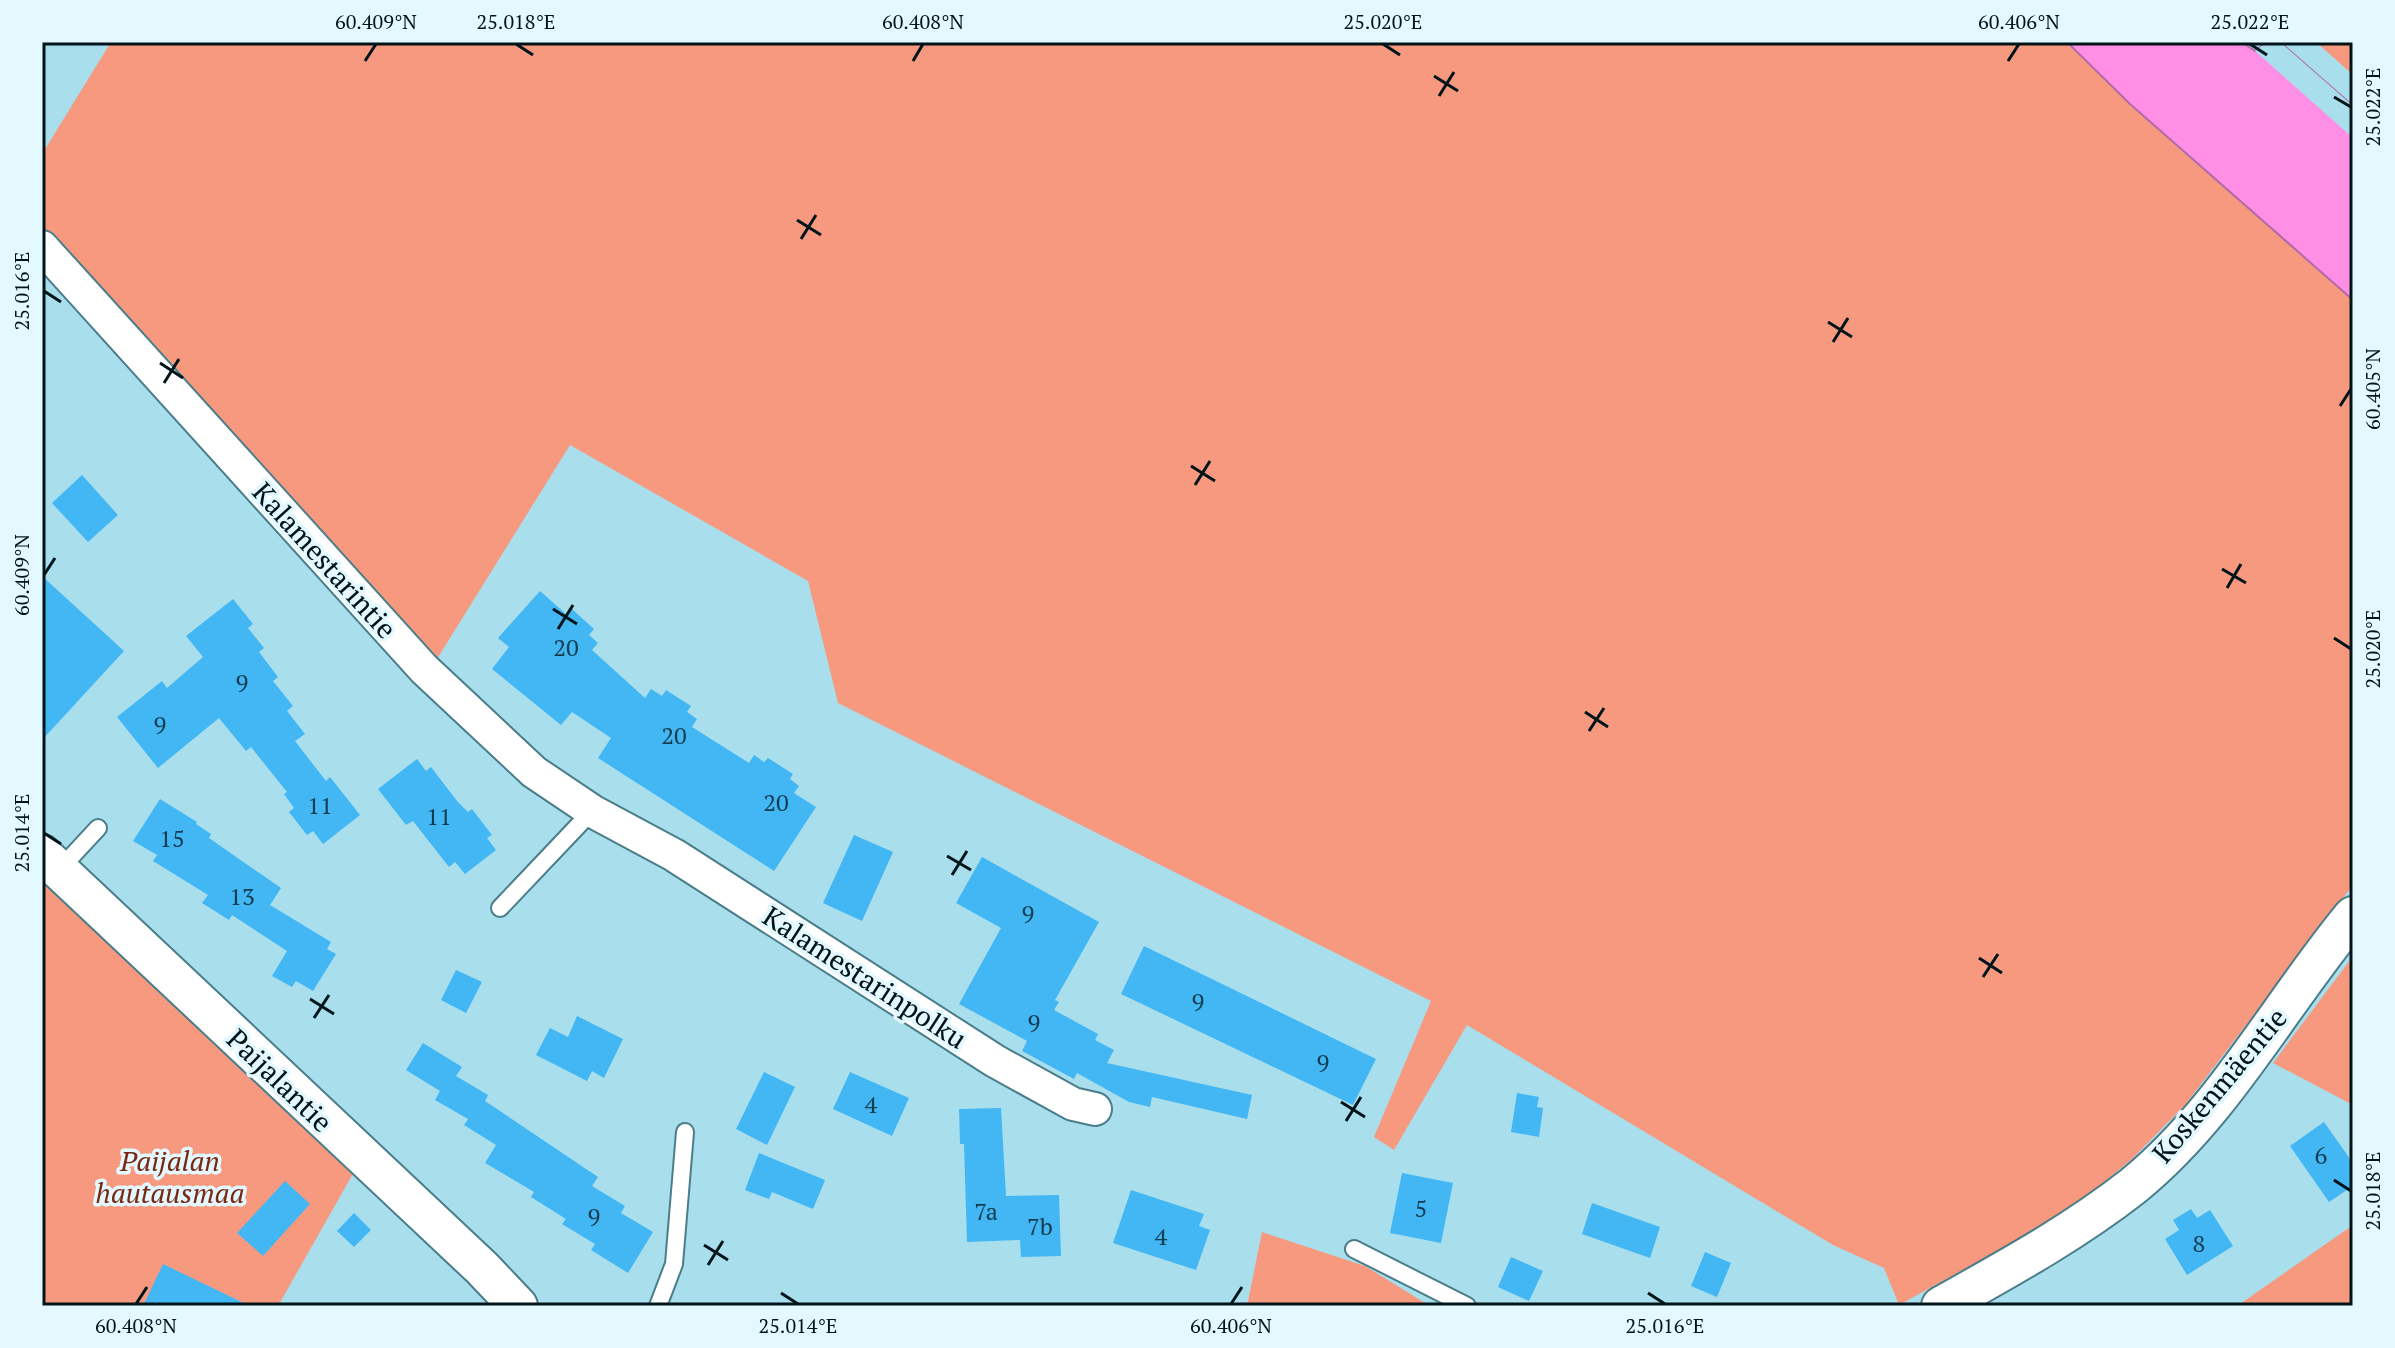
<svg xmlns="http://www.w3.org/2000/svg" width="2395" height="1348" viewBox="0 0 2395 1348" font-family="'PT Serif',serif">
	<rect width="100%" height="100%" fill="#a9deec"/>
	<g fill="#f7997f">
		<path d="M111,42H2067L2130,104L2353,300V885L2185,1105L2132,1159L2065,1214L1899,1305L1884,1268L1833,1245L1467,1025L1394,1150L1374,1137L1431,1001L838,703L808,581L570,445L432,667L42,236V154Z"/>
		<path d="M2316,42H2353V75Z"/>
		<path d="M42,878L354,1172L278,1306H42Z"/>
		<path d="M2353,956V1105L2273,1063Z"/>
		<path d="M2353,1225V1306H2237Z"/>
		<path d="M1262,1232L1365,1266L1430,1306H1247Z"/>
	</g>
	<path fill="#fe8fe5" stroke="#b26aa8" stroke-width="2" d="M2067,42H2242L2255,51L2267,42H2280L2353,106V300L2130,104Z"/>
	<path fill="#a9deec" d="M2267,42H2280L2353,106V138L2255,51Z"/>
	<g fill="#43b7f4">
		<path d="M82,475L118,515L88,542L52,503Z"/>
		<path d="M42,576L124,651L42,740Z"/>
		<path d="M540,591L567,615L572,609L594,629L589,635L598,643L592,650L645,698L651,689L662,696L666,690L691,706L687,712L697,719L692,727L749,763L754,755L764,762L768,758L793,774L790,779L799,786L794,793L816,807L774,871L598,758L611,738L572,712L561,725L492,669L509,647L498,638Z"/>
		<path d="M233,599L253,624L248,628L264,648L259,652L278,677L273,681L293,706L287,711L305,734L295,741L326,781L330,777L360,815L323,844L313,831L307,835L289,812L294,808L284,794L287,792L251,747L246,751L219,718L158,768L117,717L162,681L167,688L203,657L186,636Z"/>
		<path d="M417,759L426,771L431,767L457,801L468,812L472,809L492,835L487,838L496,850L465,874L455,862L449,867L413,821L406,825L378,789Z"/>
		<path d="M160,799L197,822L196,824L211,834L209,838L281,888L270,905L331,942L327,949L336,954L313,991L296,981L292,987L272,976L287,951L232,915L229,920L202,903L208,895L153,861L157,855L133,841Z"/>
		<path d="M854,835L893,852L862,921L823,903Z"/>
		<path d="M982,857L1099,922L1055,1000L1059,1002L1054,1010L1098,1034L1095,1040L1114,1050L1107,1063L1252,1095L1247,1119L1152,1097L1150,1107L1129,1102L1077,1073L1074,1079L1022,1051L1027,1041L959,1004L1001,928L956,903Z"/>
		<path d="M1144,946L1376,1059L1353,1105L1121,994Z"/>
		<path d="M456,970L482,982L466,1013L441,1000Z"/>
		<path d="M577,1016L623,1039L604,1078L592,1071L587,1081L536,1055L550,1028L568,1037Z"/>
		<path d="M423,1043L462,1067L456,1076L488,1095L485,1101L598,1177L592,1186L625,1206L621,1213L653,1232L628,1273L591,1250L595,1244L562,1224L566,1219L531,1197L534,1192L485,1163L496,1145L464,1125L468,1119L435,1100L440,1091L406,1070Z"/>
		<path d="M764,1072L795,1087L767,1145L736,1129Z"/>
		<path d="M850,1072L909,1098L892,1136L833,1109Z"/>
		<path d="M1517,1093L1539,1097L1537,1107L1543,1108L1539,1137L1511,1132Z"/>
		<path d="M1001,1108L1006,1196L1059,1195L1061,1256L1021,1257L1020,1240L967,1242L964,1144H960L959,1109Z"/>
		<path d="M2324,1122L2353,1163V1186L2329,1202L2290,1146Z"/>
		<path d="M759,1153L825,1180L813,1209L772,1192L769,1199L745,1190Z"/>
		<path d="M1402,1173L1453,1183L1441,1243L1390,1233Z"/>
		<path d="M285,1181L310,1204L263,1256L237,1233Z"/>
		<path d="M1131,1190L1204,1214L1199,1226L1210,1230L1196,1270L1113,1243Z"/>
		<path d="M1592,1203L1660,1227L1650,1258L1582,1234Z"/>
		<path d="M2191,1209L2197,1218L2210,1210L2233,1246L2187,1275L2165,1239L2179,1230L2173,1220Z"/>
		<path d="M354,1213L371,1230L354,1247L337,1231Z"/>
		<path d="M1705,1252L1731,1263L1717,1297L1691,1286Z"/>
		<path d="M1511,1257L1543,1271L1529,1301L1498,1287Z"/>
		<path d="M163,1264L250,1306H143Z"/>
	</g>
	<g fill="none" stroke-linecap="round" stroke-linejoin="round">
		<g stroke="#4a7d8a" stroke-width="20">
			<g id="service">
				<path d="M59,870L98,828"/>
				<path d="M500,908L592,811"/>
				<path d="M1354,1249L1467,1306"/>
				<path d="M658,1306L674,1264L685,1132"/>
			</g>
		</g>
		<g stroke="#4a7d8a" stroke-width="36">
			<path id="minor" d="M42,247L424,669L534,772L592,811L674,855L995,1061L1073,1104L1095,1109"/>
		</g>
		<g stroke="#4a7d8a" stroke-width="42">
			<g id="tertiary">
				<path d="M42,854L482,1268L518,1306"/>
				<path d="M1941,1306C2007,1269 2073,1233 2133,1186C2223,1113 2280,1004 2353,916"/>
			</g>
		</g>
		<use href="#service" stroke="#fff" stroke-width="16"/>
		<use href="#minor" stroke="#fff" stroke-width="32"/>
		<use href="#tertiary" stroke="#fff" stroke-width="38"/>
	</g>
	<path fill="none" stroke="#011419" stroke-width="3" d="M516,44L533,55M1383,44L1400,55M2250,44L2267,55M365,61L376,44M913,61L923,44M2008,61L2019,44M1434,76L1458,91M1439,96L1454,72M2334,97L2351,107M797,220L821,235M801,239L816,215M44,291L61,302M1828,322L1852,337M1833,342L1848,318M160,363L183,378M164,383L179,359M2340,406L2351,389M1191,466L1215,481M1195,485L1210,461M2222,569L2246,583M44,575L55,558M2227,588L2241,564M553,609L577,624M558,629L573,605M2334,638L2351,649M1585,712L1608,727M1589,731L1604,708M44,833L61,844M947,856L971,870M952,875L967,851M1979,958L2002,973M1983,977L1998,954M310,999L334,1014M314,1018L329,995M1341,1102L1365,1117M1346,1121L1361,1097M2334,1180L2351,1191M704,1245L728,1260M708,1265L723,1241M781,1293L798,1304M1648,1293L1665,1304M136,1304L147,1287M1231,1304L1242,1287"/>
	<g text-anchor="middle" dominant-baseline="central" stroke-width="7" stroke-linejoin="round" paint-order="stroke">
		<g font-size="24" fill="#123d50">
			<text x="566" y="647">20</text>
			<text x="242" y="682">9</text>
			<text x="160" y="724">9</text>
			<text x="674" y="735">20</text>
			<text x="776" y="802">20</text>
			<text x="320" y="805">11</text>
			<text x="439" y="816">11</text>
			<text x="172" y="838">15</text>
			<text x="242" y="896">13</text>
			<text x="1028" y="913">9</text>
			<text x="1198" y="1001">9</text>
			<text x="1034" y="1022">9</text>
			<text x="1323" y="1062">9</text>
			<text x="871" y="1104">4</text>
			<text x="2321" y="1155">6</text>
			<text x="1421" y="1208">5</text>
			<text x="986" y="1211">7a</text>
			<text x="594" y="1216">9</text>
			<text x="1040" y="1226">7b</text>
			<text x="1161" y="1236">4</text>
			<text x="2199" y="1243">8</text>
		</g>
		<g font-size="28" fill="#011419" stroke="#e4f9ff">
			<text transform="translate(325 560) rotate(48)">Kalamestarintie</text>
			<text transform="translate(865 977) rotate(33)">Kalamestarinpolku</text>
			<text transform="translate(280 1080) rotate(44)">Paijalantie</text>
			<text transform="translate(2219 1085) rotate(-50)">Koskenmäentie</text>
		</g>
		<g font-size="28" font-style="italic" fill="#7a2811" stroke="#e4f9ff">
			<text x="170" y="1160">Paijalan<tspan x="170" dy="32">hautausmaa</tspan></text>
		</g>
	</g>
	<rect width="2395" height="1348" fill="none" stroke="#e4f9ff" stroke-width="88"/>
	<rect x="44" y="44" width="2307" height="1260" fill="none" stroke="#011419" stroke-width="3"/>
	<g font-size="20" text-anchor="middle" fill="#011419">
		<text x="376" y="29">60.409°N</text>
		<text x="516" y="29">25.018°E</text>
		<text x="923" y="29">60.408°N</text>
		<text x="1383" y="29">25.020°E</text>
		<text x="2019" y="29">60.406°N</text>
		<text x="2250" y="29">25.022°E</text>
		<text transform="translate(2373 107) rotate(-90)" y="7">25.022°E</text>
		<text transform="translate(22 291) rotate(-90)" y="7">25.016°E</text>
		<text transform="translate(2373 389) rotate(-90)" y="7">60.405°N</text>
		<text transform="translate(22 575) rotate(-90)" y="7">60.409°N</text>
		<text transform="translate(2373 649) rotate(-90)" y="7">25.020°E</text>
		<text transform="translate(22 833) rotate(-90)" y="7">25.014°E</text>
		<text transform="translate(2373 1191) rotate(-90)" y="7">25.018°E</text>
		<text x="136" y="1333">60.408°N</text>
		<text x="798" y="1333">25.014°E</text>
		<text x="1231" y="1333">60.406°N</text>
		<text x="1665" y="1333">25.016°E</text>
	</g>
</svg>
